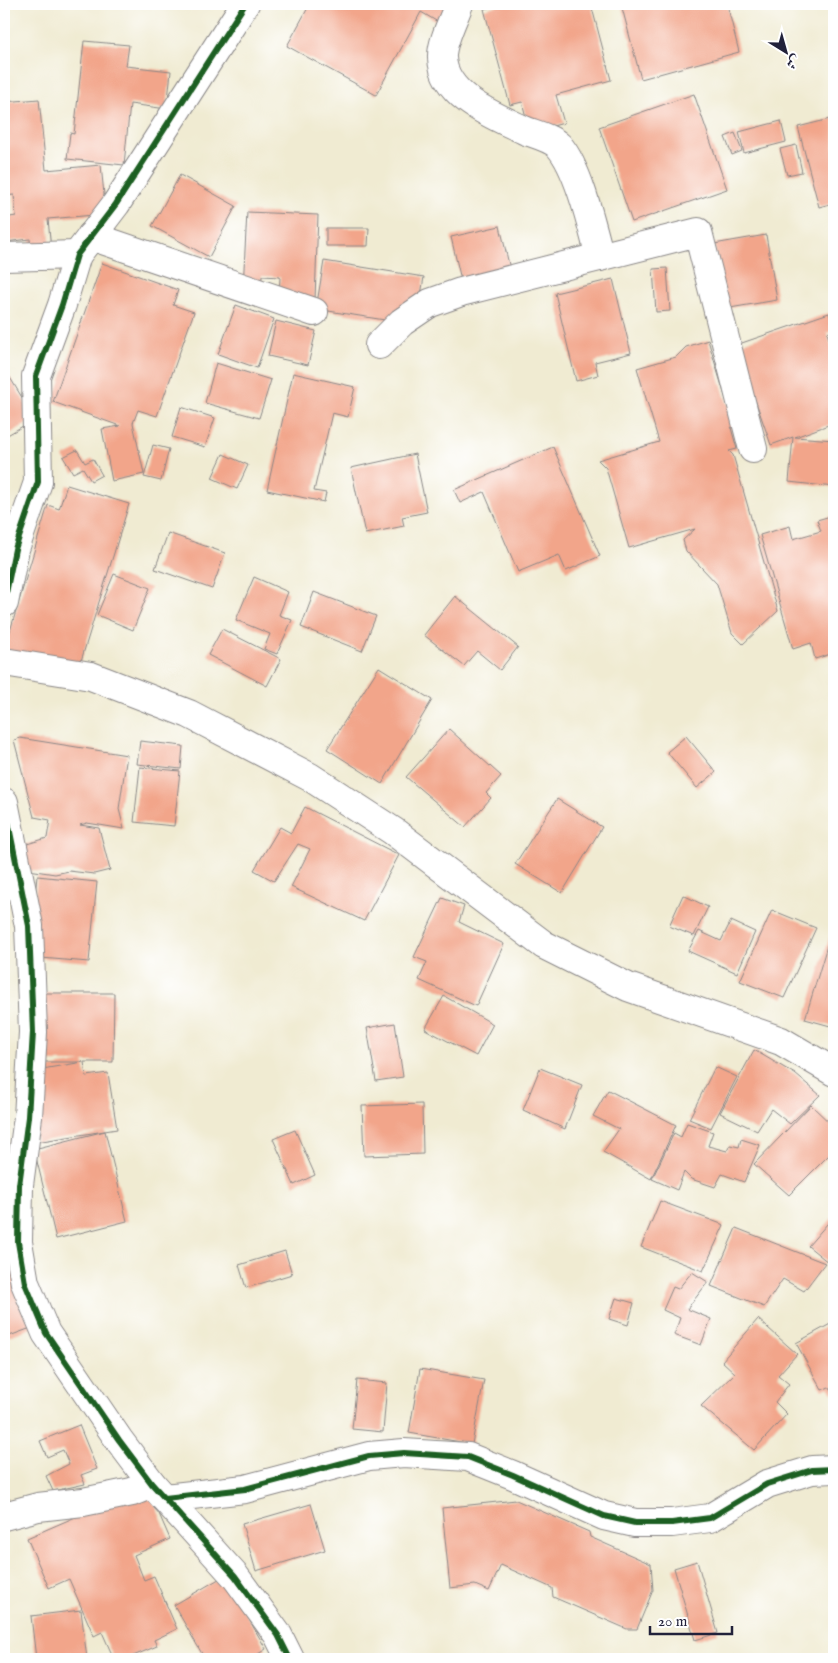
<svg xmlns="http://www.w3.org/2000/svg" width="838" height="1663" viewBox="0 0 838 1663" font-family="'IM FELL English',Amiri,serif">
	<rect width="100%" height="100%" fill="#fff"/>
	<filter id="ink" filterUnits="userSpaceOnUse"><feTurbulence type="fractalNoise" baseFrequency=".02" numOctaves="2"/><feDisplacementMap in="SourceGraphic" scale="10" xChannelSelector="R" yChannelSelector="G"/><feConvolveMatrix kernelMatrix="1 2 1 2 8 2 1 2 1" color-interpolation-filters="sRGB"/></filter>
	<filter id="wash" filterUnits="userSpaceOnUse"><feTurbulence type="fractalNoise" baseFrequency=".0096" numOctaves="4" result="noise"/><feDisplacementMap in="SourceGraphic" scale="20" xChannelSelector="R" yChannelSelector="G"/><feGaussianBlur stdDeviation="1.12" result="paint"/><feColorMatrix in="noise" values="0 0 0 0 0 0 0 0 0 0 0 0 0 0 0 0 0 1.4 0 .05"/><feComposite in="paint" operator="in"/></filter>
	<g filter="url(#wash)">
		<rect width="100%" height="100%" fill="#f0ebd2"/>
		<g id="blocks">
			<g fill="#f2a58a">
				<path d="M310,4H448L438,22L421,12L376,95L287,46Z"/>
				<path d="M502,4H591L611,80L556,95L564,123L530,132L522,102L510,105L484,9Z"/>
				<path d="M621,4H727L739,52L641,79Z"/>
				<path d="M84,41L129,45L126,66L171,71L167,109L130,104L124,165L67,159L70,133L74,134Z"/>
				<path d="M694,94L727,189L632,222L599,127Z"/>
				<path d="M39,99L46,170L101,165L106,214L48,219L51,249L31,251L30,239L5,242L4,218L16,216L14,195L4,196V102Z"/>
				<path d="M834,118V203L819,207L798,127Z"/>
				<path d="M781,121L786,142L744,153L739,132Z"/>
				<path d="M735,133L742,151L732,155L725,137Z"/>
				<path d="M796,145L802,172L787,175L780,149Z"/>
				<path d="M180,175L236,206L209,257L152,226Z"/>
				<path d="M247,212L318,215L315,300L279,298L280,277L262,276L261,289L243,288Z"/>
				<path d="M500,226L510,269L461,280L451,237Z"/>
				<path d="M326,228H369L368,246H326Z"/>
				<path d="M766,235L777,300L724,309L714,244Z"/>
				<path d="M324,261L424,277L416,325L316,309Z"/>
				<path d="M102,263L178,290L173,305L194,312L157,416L138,410L133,423L144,474L112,481L102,429L120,426L53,402Z"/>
				<path d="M667,268L670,311L656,312L653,269Z"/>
				<path d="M613,279L631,353L595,362L598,375L576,381L555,293Z"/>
				<path d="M236,305L274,319L257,368L218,354Z"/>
				<path d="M829,313L834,329V330L827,333L834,353V423L795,437L834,440V487L789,482L793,437L771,445L736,345Z"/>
				<path d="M276,321L316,331L308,365L268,356Z"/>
				<path d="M708,340L727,403L732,408L736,422L731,428L737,449L729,451L733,455L778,611L743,644L732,633L717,584L686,551L683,540L695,529L629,548L606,468L598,460L659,442L637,368L676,357L686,347Z"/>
				<path d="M216,363L271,380L259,418L205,403Z"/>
				<path d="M6,371L35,419L4,437V372Z"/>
				<path d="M293,373L355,387L348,417L332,413L314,491L326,493L324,502L267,490Z"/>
				<path d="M181,407L215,418L205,447L172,437Z"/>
				<path d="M153,445L169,449L161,481L144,477Z"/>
				<path d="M553,447L600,556L566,571L559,555L518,572L484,492L460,503L454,490Z"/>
				<path d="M77,450L85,463L93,459L102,475L91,481L83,468L73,473L63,457Z"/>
				<path d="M223,454L248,465L237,489L212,478Z"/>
				<path d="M415,454L427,512L402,517L404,526L365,534L351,468Z"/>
				<path d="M67,485L129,504L77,674L4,651L48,505L59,509Z"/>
				<path d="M834,515V653L815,659L811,643L793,649L760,535L790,526L793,539L821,531L817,520Z"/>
				<path d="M168,533L225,553L212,589L155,569Z"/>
				<path d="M114,574L150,588L133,630L97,615Z"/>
				<path d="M254,577L288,592L279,615L292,620L277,654L264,649L270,634L236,620Z"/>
				<path d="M314,592L376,616L362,651L301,627Z"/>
				<path d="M455,596L518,647L500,670L477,651L464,666L424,635Z"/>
				<path d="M222,629L281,659L267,686L208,655Z"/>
				<path d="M379,667L432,700L382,784L327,749Z"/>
				<path d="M449,729L501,776L486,793L491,798L465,827L406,777Z"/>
				<path d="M686,736L716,772L697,788L667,752Z"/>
				<path d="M20,738L127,755L119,809L124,829L87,823L80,825L99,828L110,870L94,874L69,871L55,874L22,869L17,847L47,838L50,820L34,817L14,740Z"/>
				<path d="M140,741L183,746L181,769L137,764Z"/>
				<path d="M140,767L180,771L174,826L134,822Z"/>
				<path d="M557,799L602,827L562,893L515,864Z"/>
				<path d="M305,807L399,855L364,921L291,887L310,849L298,844L274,881L254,870L280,827L291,833Z"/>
				<path d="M37,876L97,882L89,962L29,957Z"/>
				<path d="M683,895L708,907L694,936L669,926Z"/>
				<path d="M442,898L464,906L459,922L504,944L476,1006L419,980L427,962L414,957Z"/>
				<path d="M772,910L816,928L784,998L740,981Z"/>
				<path d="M731,921L755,932L737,973L688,951L699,931L721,941Z"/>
				<path d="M832,929L834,930V1027L805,1019Z"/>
				<path d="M41,993H114L113,1062H84L86,1076L108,1073L117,1129L36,1142L25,1072L83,1062H40Z"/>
				<path d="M444,996L493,1024L476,1056L425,1029Z"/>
				<path d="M395,1023L403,1077L376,1081L367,1028Z"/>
				<path d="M754,1050L795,1074L820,1095L790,1124L771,1109L757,1131L720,1113Z"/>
				<path d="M715,1067L737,1077L711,1128L689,1119Z"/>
				<path d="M540,1068L582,1085L565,1129L523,1110Z"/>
				<path d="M608,1090L676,1125L651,1179L603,1152L619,1129L593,1116Z"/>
				<path d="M422,1104L423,1154L364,1156L362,1106Z"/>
				<path d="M811,1105L834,1127V1150L789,1195L754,1164Z"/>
				<path d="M687,1123L713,1132L708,1146L727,1151L730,1145L739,1147L741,1139L760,1145L744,1182L722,1174L715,1187L691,1179L684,1172L677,1190L652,1179L674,1133L681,1137Z"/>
				<path d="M295,1130L315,1175L294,1185L273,1139Z"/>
				<path d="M105,1131L127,1221L56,1239L34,1149Z"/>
				<path d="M660,1201L724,1225L703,1271L641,1247Z"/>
				<path d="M834,1216V1267L808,1246Z"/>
				<path d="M736,1228L825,1263L804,1291L783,1279L764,1307L711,1286Z"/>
				<path d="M4,1231L39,1325L4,1338Z"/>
				<path d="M285,1251L292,1274L246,1288L239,1265Z"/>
				<path d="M692,1272L708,1282L687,1309L711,1319L701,1345L674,1335L680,1318L663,1310L673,1287L678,1289Z"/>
				<path d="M616,1298L634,1303L628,1325L609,1319Z"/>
				<path d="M758,1319L797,1354L778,1375L789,1384L775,1402L787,1414L754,1450L701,1406L735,1373L722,1361Z"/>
				<path d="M834,1322V1394L829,1387L822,1390L796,1343Z"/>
				<path d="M420,1369L484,1380L472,1444L409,1433Z"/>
				<path d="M357,1380L387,1383L383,1432L352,1429Z"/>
				<path d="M79,1425L97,1469L81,1475L85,1484L53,1491L46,1476L69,1464L63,1450L47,1457L40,1441Z"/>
				<path d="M147,1486L170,1539L134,1555L144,1580L154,1576L177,1629L154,1640L157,1646L126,1659H114L102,1632L94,1636L69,1579L49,1588L27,1538Z"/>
				<path d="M516,1500L589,1532L590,1537L651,1564L653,1590L637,1629H627L553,1597L552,1588L501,1565L489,1591L475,1585L450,1588L442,1508Z"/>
				<path d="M311,1504L325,1550L256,1571L242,1524Z"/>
				<path d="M697,1561L718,1633L695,1640L674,1568Z"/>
				<path d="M224,1576L266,1649L258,1654L261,1659H205L174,1605Z"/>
				<path d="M81,1610L87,1659H36L31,1616Z"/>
			</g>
		</g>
	</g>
	<g filter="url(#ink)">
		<use href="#blocks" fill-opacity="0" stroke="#898686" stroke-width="1"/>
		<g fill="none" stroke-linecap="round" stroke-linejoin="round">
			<g stroke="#898686" stroke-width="30">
				<g id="minor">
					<path d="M459,4C454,18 441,43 442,58C444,97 495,116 524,130C534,134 551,138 559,146C579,169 592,227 600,257"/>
					<path d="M91,236L314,312"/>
					<path d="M4,257L77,255"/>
					<path d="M379,345L402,322L430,303L461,292L698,232L753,449"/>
					<path d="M4,603L15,549L38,482L36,376L62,305L77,255L116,204L245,4"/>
					<path d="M4,802L29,926L33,1032L28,1117L19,1185L18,1242L25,1283L46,1333L119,1440L152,1484L235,1576L278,1635L290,1659"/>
					<path d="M165,1498L245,1489L369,1456L404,1453L468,1457L513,1475L604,1516L635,1523H672L710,1518L767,1484L812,1470L834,1469"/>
					<path d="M4,1516L38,1507L83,1502L132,1492L152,1484"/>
				</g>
			</g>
			<g stroke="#898686" stroke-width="30">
				<path id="secondary" d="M4,662L91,676L189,714L310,777L393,831L544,945L628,987L781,1041L834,1072"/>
			</g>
			<use href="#minor" stroke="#fff" stroke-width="28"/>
			<use href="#secondary" stroke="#fff" stroke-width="28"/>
			<g stroke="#fff" stroke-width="9">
				<g id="cycleway">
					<path d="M4,603L15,549L38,482L36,376L62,305L77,255L116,204L245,4"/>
					<path d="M4,802L29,926L33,1032L28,1117L19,1185L18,1242L25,1283L46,1333L119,1440L152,1484L235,1576L278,1635L290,1659"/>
					<path d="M165,1498L245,1489L369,1456L404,1453L468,1457L513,1475L604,1516L635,1523H672L710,1518L767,1484L812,1470L834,1469"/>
				</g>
			</g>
			<use href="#cycleway" stroke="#1b5e20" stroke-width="6"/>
		</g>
	</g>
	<rect width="838" height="1663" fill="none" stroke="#fff" stroke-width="20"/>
	<g transform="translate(786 52) rotate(143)" stroke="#ffffff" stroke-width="4" paint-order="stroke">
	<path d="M0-4L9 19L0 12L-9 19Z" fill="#22223b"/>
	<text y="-8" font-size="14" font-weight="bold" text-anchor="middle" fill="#22223b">ش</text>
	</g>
	<path d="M650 1626v8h82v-8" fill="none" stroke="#22223b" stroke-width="2.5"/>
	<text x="658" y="1626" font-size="15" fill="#22223b" stroke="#ffffff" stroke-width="4" paint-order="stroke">20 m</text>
</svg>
